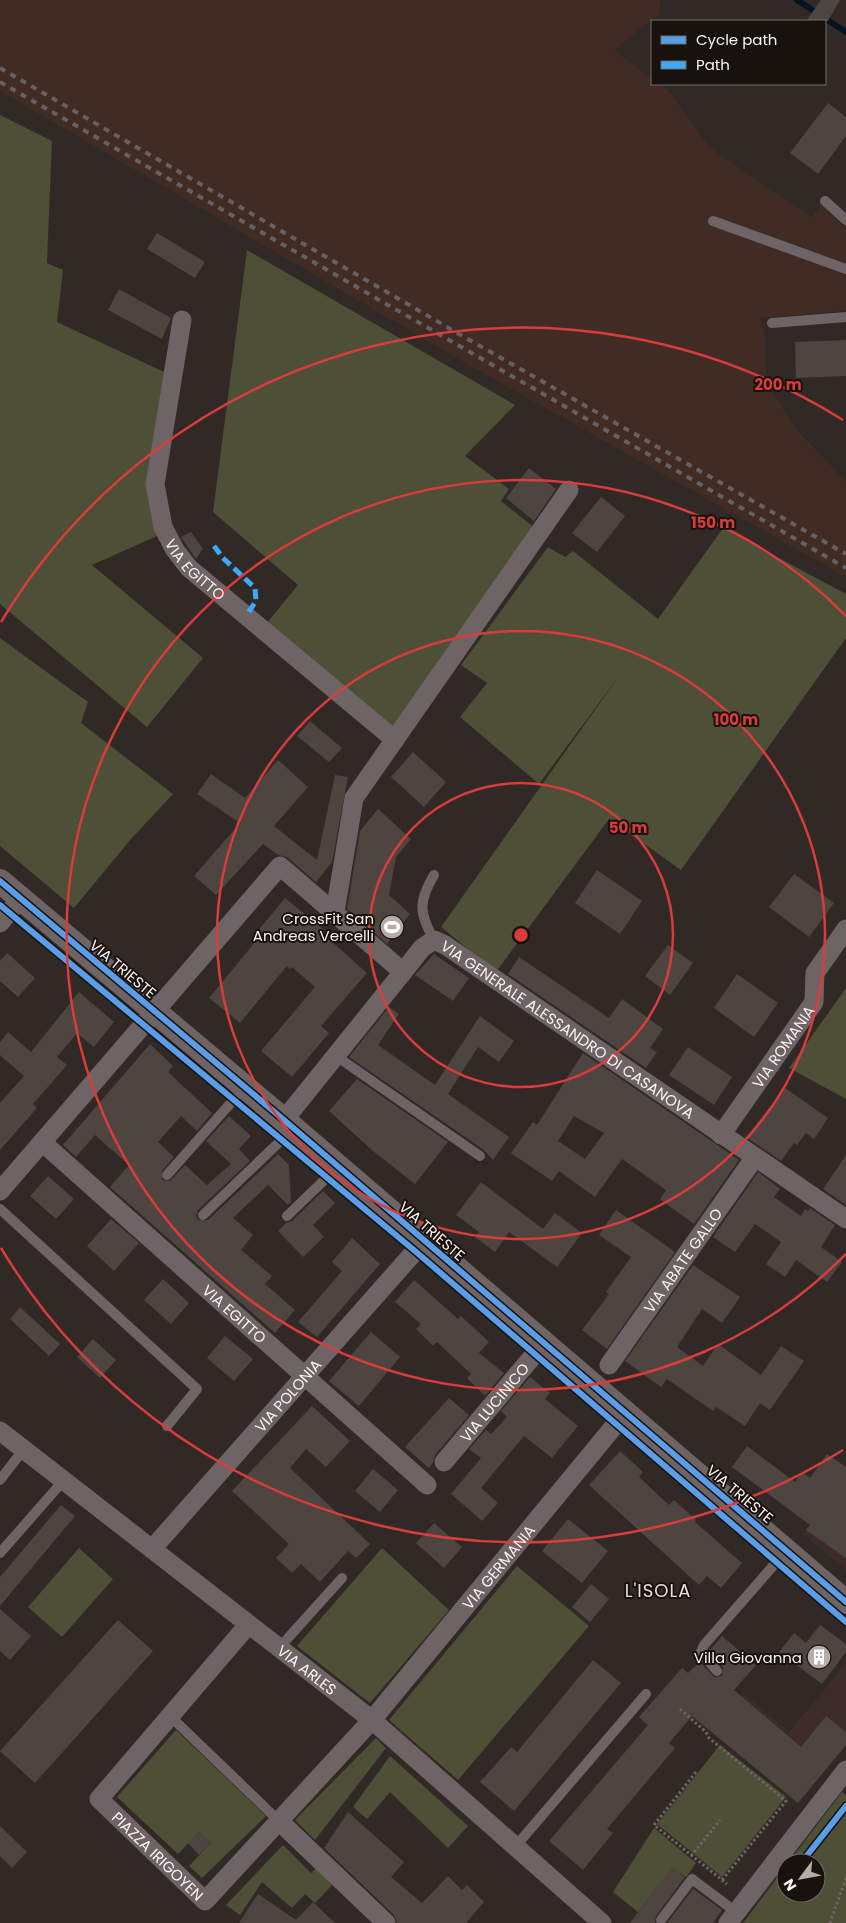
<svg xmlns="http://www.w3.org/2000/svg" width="846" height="1923" viewBox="0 0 846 1923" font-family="Poppins,sans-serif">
	<rect width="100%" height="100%" fill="#312926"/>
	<g fill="#3e2c29">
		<path d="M846,1471V1570L803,1534Z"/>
		<path d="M846,1663V1745L798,1803L711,1732L744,1694L789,1732Z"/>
	</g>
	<path fill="#402c24" d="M0,0H661L658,15L614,50L652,79V84H659L668,90L709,147L812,217L821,205L846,229V311L760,318L765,335L766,381L796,429L846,481V577L462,361L0,91Z"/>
	<g fill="#4d4f36">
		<path d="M0,115L52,141L47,263L63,270L57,322L164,372L146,482L157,536L92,565L203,658L147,727L0,604Z"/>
		<path d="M247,250L515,405L465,456L509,489L501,501L536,529L393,729L266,624L298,585L213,512Z"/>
		<path d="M723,528L846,594V638L681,870L609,819L496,972L441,927L619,676L539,784L460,717L487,683L461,665L548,547L565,557L573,551L658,619Z"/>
		<path d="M0,638L88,702L81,723L173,794L131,839L74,908L0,846Z"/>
		<path d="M846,988V1099L789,1068Z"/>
		<path d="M79,1548L113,1579L62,1637L28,1607Z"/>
		<path d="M382,1548L449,1610L370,1703L297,1646Z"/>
		<path d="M517,1566L589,1626L458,1780L389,1720Z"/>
		<path d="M176,1730L266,1816L202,1878L189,1866L211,1843L199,1832L178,1854L117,1797Z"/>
		<path d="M376,1738L386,1748L315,1840L295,1820Z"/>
		<path d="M720,1745L786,1797L722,1877L657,1824Z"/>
		<path d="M390,1756L468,1826L448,1848L390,1792L367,1819L353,1807Z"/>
		<path d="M842,1792L846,1795V1923H743L786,1866V1893H816V1863H788Z"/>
		<path d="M654,1828L696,1863L686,1877L672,1868L638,1912L613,1892Z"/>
		<path d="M283,1845L311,1873L318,1867L334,1883L315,1903L305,1894L292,1908L262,1882L240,1915L226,1905Z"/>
	</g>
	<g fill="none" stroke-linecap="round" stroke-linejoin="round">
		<path stroke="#041421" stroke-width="6" d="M797,0L846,32"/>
	</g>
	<g fill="#4e4440" fill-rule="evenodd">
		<path d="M821,0H840L828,21H806Z"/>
		<path d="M828,103L846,117V136L818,174L790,153Z"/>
		<path d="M157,233L205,262L195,278L147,249Z"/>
		<path d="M119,289L171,318L162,339L108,310Z"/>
		<path d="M846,340V376L796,378L795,342Z"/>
		<path d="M529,468L556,489L534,521L506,498Z"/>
		<path d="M601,497L625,516L597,552L572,533Z"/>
		<path d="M191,532L203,549L196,559L181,537Z"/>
		<path d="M310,721L342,748L329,762L297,736Z"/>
		<path d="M413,752L446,782L424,807L391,777Z"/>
		<path d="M278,760L308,787L274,826L317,860L335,775L348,777L332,862L316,882L287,857L278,855L263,844L216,895L194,876L240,823L197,794L211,774L245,798Z"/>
		<path d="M378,809L411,839L396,857L389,895L410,914L387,944L347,909L360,831Z"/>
		<path d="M597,870L642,901L620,934L575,903Z"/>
		<path d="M794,874L834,903L809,937L769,907Z"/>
		<path d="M285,898L323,929L321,932L367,973L321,1026L329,1033L292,1077L261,1051L315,987L292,967L290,969L287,966L240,1023L209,998L256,941L252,938Z"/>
		<path d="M668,945L693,963L670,995L645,976Z"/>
		<path d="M7,953L35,978L18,997L0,981V961Z"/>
		<path d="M434,954L469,978L453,1001L415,975Z"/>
		<path d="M519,957L609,1018L622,999L663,1029L650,1048L657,1052L646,1068L508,974Z"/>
		<path d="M737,974L778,1003L754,1037L714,1008Z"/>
		<path d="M79,992L114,1022L94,1047L77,1033L57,1057L67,1065L33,1104L37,1108L0,1150V1103L24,1076L0,1055V1042L8,1032L31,1052Z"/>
		<path d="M389,1007L399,1014L378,1045L435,1085L480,1016L514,1041L499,1062L478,1047L448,1094L509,1137L493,1160L484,1150L349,1057Z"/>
		<path d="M150,1044L173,1066L168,1072L212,1113L197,1131L181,1116L158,1142L174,1157L162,1171V1180L170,1181L185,1165L207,1185L231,1164L206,1141L229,1116L251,1136L239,1149L250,1161L198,1210L196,1216L198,1220H208L278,1154L289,1165L291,1202L288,1205L268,1185L233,1218L253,1235L241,1250L272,1276L265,1284L295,1310L275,1333L110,1187L129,1165L95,1135L76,1157L63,1145Z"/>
		<path d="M688,1047L732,1077L714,1105L669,1075Z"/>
		<path d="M583,1053L739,1160L694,1224L660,1199L666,1190L622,1159L595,1197L559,1171L552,1181L511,1153L533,1122L537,1125ZM574,1116L604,1133L585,1159L558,1141Z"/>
		<path d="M357,1079L448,1142L415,1184L373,1151L329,1111Z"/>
		<path d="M785,1088L828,1118L814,1139L806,1133L797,1145L794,1143L781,1161L746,1137Z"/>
		<path d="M846,1155V1205L823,1189Z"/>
		<path d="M758,1172L780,1189L774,1197L801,1216L805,1209L808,1211L810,1208L835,1225L821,1247L842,1262L827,1282L796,1260L785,1277L766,1264L781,1242L755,1224L735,1252L713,1237Z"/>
		<path d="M48,1176L74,1199L56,1219L30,1196Z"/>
		<path d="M481,1182L543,1229L555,1213L582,1233L557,1267L509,1232L495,1252L475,1237L479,1232L456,1215Z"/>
		<path d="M323,1191L335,1203L313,1225L324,1237L303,1257L278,1231L286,1223L292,1221Z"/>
		<path d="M616,1210L675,1252L607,1349L582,1330L609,1294L606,1292L631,1257L599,1235Z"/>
		<path d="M111,1219L139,1243L114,1271L87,1246Z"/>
		<path d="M352,1238L380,1264L317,1337L298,1322L342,1271L332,1262Z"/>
		<path d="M693,1265L740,1297L722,1323L702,1309L677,1347L703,1366L718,1344L761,1375L781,1346L804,1361L770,1410L760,1403L745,1426L716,1407L713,1411L667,1379L661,1387L625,1361Z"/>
		<path d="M163,1279L189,1303L171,1324L144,1300Z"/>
		<path d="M414,1280L458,1319L461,1316L489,1342L479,1353L504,1373L485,1396L467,1378L471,1374L437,1342L433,1346L416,1329L421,1324L395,1302Z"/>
		<path d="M20,1307L60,1344L49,1356L10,1319Z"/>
		<path d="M371,1332L400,1357L359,1406L329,1381Z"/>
		<path d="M225,1336L253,1359L234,1381L207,1358Z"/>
		<path d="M93,1339L116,1360L100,1378L77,1357Z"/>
		<path d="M530,1377L550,1393L545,1399L578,1426L552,1458L524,1436L481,1488L498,1503L482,1521L451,1494L481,1458L469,1449L486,1430L491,1434L507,1417L501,1411Z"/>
		<path d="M449,1398L469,1415L435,1455L433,1463L429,1468L405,1447Z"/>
		<path d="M312,1406L350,1441L326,1467L306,1449L290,1468L370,1544L356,1558L348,1551L320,1582L301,1564L292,1573L276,1558L289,1544L232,1491Z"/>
		<path d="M747,1446L795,1482L802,1472L810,1478L827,1454L846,1467V1558L806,1530L810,1525L732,1467Z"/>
		<path d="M620,1451L643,1472L639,1477L669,1505L674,1500L696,1520L695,1522L742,1563L721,1588L707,1576L699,1585L589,1485Z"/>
		<path d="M373,1469L398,1490L380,1512L355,1491Z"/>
		<path d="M61,1505L75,1516L0,1606V1577Z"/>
		<path d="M568,1519L608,1551L582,1583L542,1551Z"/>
		<path d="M434,1523L462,1547L444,1568L416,1543Z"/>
		<path d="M591,1584L609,1599L590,1622L572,1607Z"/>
		<path d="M0,1609L31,1636L10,1660L0,1651Z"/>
		<path d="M118,1620L153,1651L35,1783L0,1751Z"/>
		<path d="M820,1625L846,1644V1652L822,1684L779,1652L794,1633L806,1643Z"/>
		<path d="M722,1636L756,1665L734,1690L801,1747L826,1716L846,1732V1745L798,1803L692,1716L669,1743L675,1748L607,1829L613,1833L583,1870L549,1841L648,1725L639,1717L682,1668L688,1673L700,1662L714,1677L722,1676L723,1667L709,1651Z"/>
		<path d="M593,1660L621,1683L514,1811L480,1782L511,1747L517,1752Z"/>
		<path d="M348,1812L404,1862L391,1877L422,1903L448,1876L462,1890L467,1885L484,1902L466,1923H397L394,1915L324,1848Z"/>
		<path d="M0,1826L27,1852L12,1868L0,1856Z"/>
		<path d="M199,1832L211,1843L199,1855L188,1843Z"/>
		<path d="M672,1867L685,1877L656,1916L655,1923H630Z"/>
		<path d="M693,1889L722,1910L713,1923H667Z"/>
		<path d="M258,1894L296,1920L313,1902L335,1923H239Z"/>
	</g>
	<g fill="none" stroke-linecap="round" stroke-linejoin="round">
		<g stroke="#6d6463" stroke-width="3" stroke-dasharray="2.5 2.5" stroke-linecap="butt">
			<path d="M680,1709L706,1732L709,1738L786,1801L722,1880"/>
			<path d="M696,1772L654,1825L727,1884"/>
			<path d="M691,1856L720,1820"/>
			<path d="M830,1923L846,1878"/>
		</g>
		<g stroke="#6f6465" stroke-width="10">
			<path d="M825,201L846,220"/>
			<path d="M713,221L846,269"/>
			<path d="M772,323L846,317"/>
			<path d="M434,940C419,913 418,902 434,875"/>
			<path d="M336,1056L480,1156"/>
			<path d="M167,1175L245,1087"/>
			<path d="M0,1209L197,1389L167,1426"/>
			<path d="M203,1215L294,1128"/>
			<path d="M287,1216L338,1167"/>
			<path d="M0,1480L24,1449"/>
			<path d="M0,1553L64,1480"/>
			<path d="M279,1648L342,1578"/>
			<path d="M717,1671L701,1652L704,1645L787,1550"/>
			<path d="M171,1717L279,1821"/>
			<path d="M515,1847L646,1694"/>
			<path d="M661,1920L692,1879L736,1912"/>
		</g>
		<g stroke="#6f6465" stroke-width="19">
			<path id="s1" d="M182,320L155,484L163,527L175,550L189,568L395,740"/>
			<path d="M335,912L354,798L569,490"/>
			<path d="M0,923L20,899"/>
			<path id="s2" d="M284,1120L403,972L422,948L434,940L445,945L846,1219"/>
			<path id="s3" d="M721,1135L814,1002L815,973L846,929"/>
			<path id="s4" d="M42,1142L427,1485"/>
			<path d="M0,1191L280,866L403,972"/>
			<path id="s5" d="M609,1365L755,1157"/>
			<path id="s6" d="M0,1431L372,1720L602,1923"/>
			<path id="s7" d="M444,1462L544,1343"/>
			<path id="s8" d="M152,1549L424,1241"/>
			<path id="s9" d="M248,1625L99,1799L205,1901L372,1720L625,1413"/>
			<path d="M279,1821L386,1923"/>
			<path d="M728,1923L846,1770"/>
		</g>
		<path stroke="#6f6465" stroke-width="24" d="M0,881L284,1120L846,1602"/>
		<g stroke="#686060" stroke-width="4" stroke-dasharray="6 6" stroke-linecap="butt">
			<path d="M0,68L473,342L846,554"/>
			<path d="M0,82L846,568"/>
		</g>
		<path stroke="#3fa9f5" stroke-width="5" stroke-dasharray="10 5" stroke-linecap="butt" d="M214,546L223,558L255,588L256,601L246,616"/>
		<g stroke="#18120f" stroke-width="9">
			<g id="cycleway">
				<path d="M0,881L284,1120L846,1602"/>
				<path d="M0,905L415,1251L846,1622"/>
				<path d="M801,1863L846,1806"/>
			</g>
		</g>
		<use href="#cycleway" stroke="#5a9eea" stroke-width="6"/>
	</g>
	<g fill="none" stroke="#da3c3c" stroke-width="2.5">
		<circle cx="521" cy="935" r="152"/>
		<circle cx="521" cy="935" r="304"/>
		<path d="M846 1254A455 455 0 1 1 846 616"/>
		<path d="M843 1450A607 607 0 0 1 1 1248M1 622A607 607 0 0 1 843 420"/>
	</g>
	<defs>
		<g id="stadium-disc" transform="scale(1.25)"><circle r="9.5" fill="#b5aca8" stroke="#18120f"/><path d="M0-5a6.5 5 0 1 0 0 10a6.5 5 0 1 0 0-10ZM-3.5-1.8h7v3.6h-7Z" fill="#fff"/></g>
		<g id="building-disc" transform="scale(1.25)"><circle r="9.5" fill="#b5aca8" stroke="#18120f"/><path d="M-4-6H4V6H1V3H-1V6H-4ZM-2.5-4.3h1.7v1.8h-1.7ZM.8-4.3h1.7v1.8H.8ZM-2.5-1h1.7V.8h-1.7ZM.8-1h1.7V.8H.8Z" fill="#fff"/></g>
	</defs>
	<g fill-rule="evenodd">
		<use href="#stadium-disc" x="392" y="927"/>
		<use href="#building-disc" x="819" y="1657"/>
	</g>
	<g text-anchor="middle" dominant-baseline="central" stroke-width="4" stroke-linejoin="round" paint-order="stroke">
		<g font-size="15" fill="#fcf2ee" stroke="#18120f">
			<text stroke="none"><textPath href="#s1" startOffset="264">VIA EGITTO</textPath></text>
			<text transform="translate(123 969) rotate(40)">VIA TRIESTE</text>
			<text stroke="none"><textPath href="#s2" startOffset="396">VIA GENERALE ALESSANDRO DI CASANOVA</textPath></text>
			<text stroke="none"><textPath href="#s3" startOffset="108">VIA ROMANIA</textPath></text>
			<text transform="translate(432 1231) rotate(41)">VIA TRIESTE</text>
			<text stroke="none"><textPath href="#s5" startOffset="128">VIA ABATE GALLO</textPath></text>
			<text stroke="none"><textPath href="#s4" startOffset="258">VIA EGITTO</textPath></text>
			<text stroke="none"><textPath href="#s8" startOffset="205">VIA POLONIA</textPath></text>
			<text stroke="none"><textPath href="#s7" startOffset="78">VIA LUCINICO</textPath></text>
			<text transform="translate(740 1494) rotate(40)">VIA TRIESTE</text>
			<text stroke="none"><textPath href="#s9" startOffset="821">VIA GERMANIA</textPath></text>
			<text stroke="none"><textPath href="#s6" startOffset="389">VIA ARLES</textPath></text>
			<text stroke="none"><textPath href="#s9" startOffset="311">PIAZZA IRIGOYEN</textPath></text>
		</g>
		<g font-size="15" fill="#fcf2ee" stroke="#18120f" text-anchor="end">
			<text x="374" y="918">CrossFit San<tspan x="374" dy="17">Andreas Vercelli</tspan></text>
			<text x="802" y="1657">Villa Giovanna</text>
		</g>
		<g font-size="18" letter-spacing="1" fill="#f0dcd4" stroke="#18120f">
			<text x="658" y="1590">L'ISOLA</text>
		</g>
	</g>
	<circle cx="521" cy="935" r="8" fill="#da3c3c" stroke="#18120f" stroke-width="2.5"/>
	<g font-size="15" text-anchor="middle" font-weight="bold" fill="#da3c3c" stroke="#18120f" stroke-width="4" stroke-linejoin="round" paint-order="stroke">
		<text x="778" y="390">200 m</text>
		<text x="713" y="528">150 m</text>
		<text x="736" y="725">100 m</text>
		<text x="628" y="833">50 m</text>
	</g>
	<rect x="651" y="20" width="175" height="65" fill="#18120f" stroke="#736c68"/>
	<rect x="661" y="36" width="25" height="8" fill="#5a9eea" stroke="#736c68"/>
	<text x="696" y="45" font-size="15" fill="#fcf2ee">Cycle path</text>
	<rect x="661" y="61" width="25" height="8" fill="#3fa9f5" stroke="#736c68"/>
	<text x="696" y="70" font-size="15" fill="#fcf2ee">Path</text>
	<g transform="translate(801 1878) rotate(238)"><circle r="24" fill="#18120f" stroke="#736c68"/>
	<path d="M0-4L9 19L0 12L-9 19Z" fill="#b5aca8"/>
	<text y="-8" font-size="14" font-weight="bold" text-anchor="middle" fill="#fcf2ee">N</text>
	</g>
</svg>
